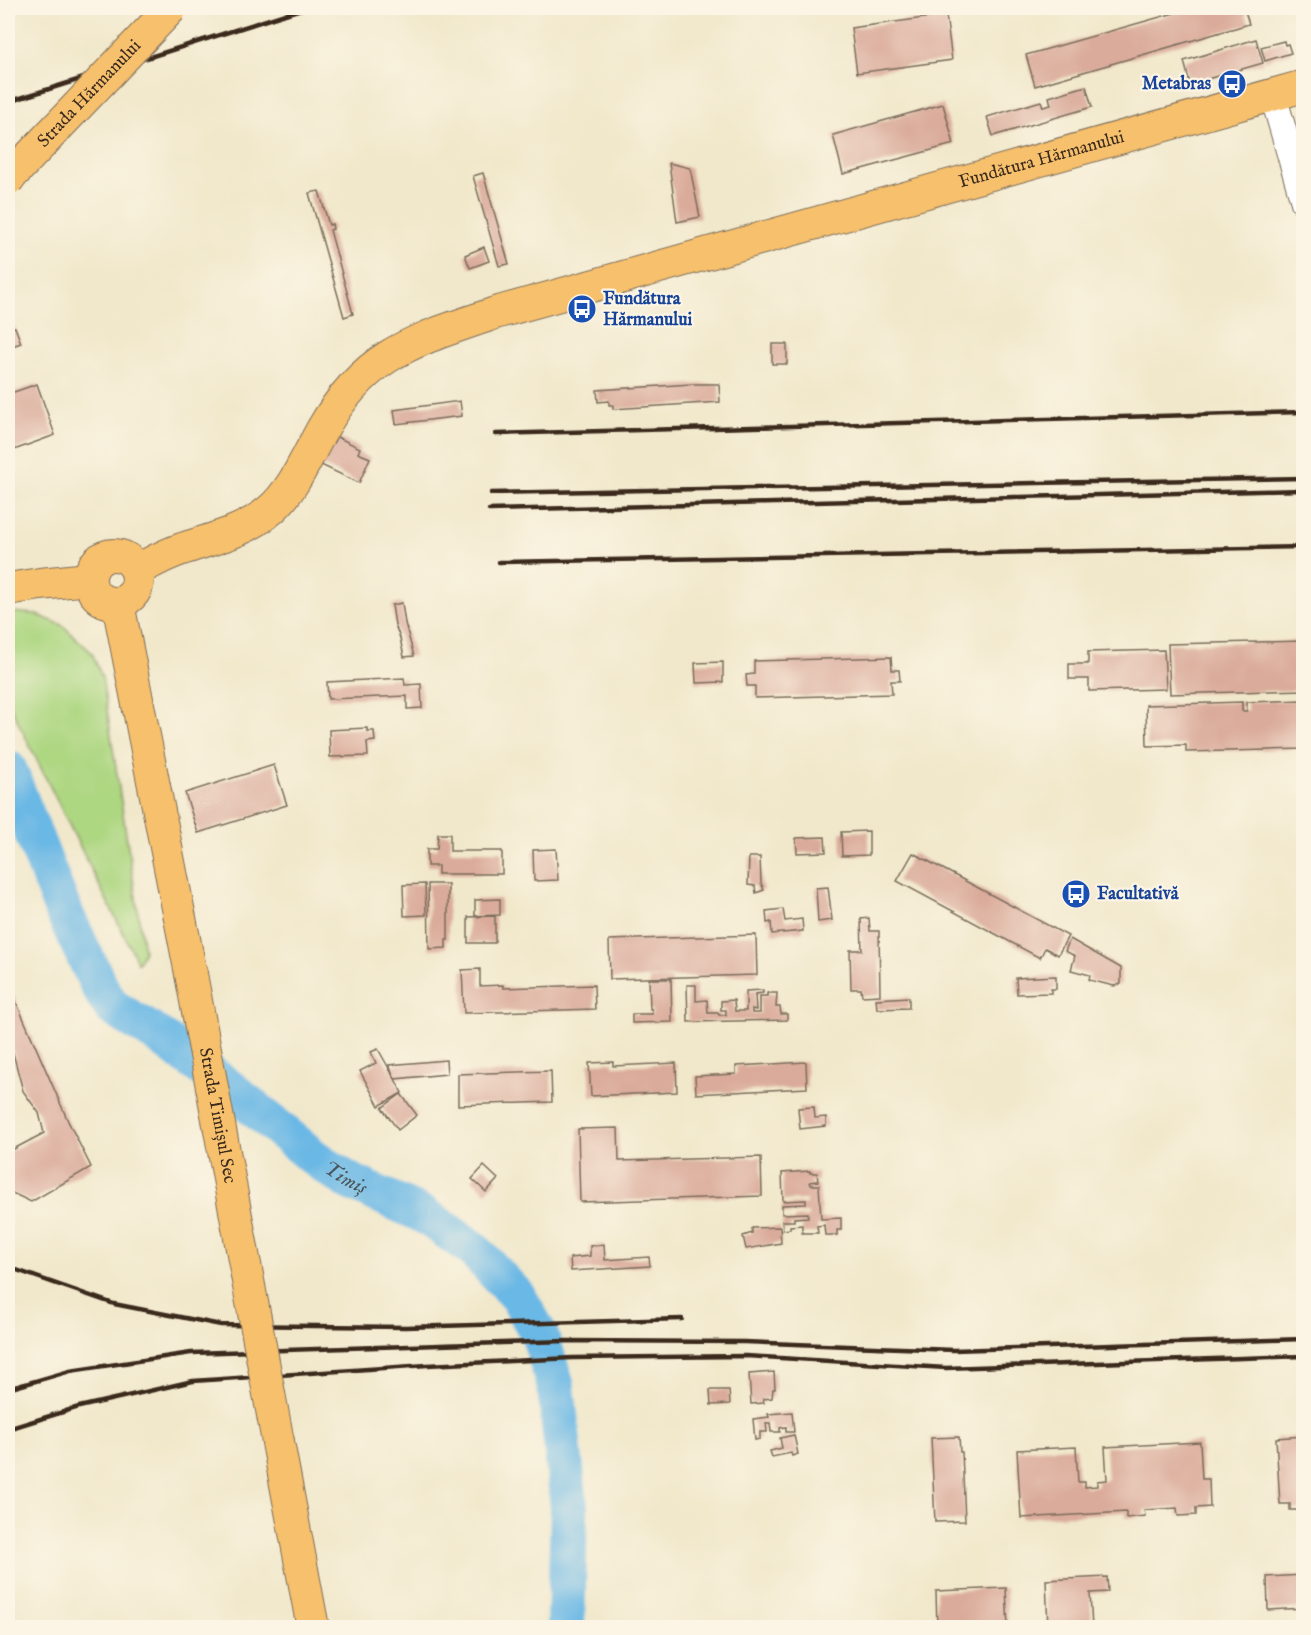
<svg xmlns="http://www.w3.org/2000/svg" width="1311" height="1635" viewBox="0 0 1311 1635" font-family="'IM FELL English',serif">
	<rect width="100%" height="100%" fill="#fcf5e5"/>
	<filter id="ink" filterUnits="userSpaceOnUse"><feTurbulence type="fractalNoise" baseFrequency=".0167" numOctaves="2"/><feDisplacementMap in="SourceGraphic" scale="12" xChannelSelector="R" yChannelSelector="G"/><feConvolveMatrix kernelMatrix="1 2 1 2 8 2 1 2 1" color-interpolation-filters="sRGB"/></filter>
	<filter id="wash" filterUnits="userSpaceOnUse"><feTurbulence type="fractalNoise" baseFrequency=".008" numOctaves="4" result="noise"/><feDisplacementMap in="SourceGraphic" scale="24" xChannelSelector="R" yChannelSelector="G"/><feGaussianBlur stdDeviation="1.35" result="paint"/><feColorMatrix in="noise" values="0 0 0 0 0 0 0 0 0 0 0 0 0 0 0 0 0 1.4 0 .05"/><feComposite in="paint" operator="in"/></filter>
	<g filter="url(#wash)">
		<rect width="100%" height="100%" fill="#f1e8cb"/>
		<path fill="#aed782" stroke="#748050" stroke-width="1.5" d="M11,612L35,614L62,625L92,653L102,677L144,951L138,963L8,702V613Z"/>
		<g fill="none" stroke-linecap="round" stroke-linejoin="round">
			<path stroke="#6bb8e5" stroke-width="38" id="s1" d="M8,769L62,908L100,988L112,1007L159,1036L231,1089L313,1157L347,1180L424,1215L473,1249L518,1297L540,1336L556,1387L569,1507L566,1628"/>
		</g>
		<g id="blocks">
			<g fill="#daaa9a">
				<path d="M1192,8H1244L1249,24L1035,86L1026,55Z"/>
				<path d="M946,15L952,60L857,73L851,28Z"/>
				<path d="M1256,39L1263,63L1190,84L1184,61Z"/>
				<path d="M1284,41L1285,45L1288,44L1291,53L1265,61L1261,47Z"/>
				<path d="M1086,86L1092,107L993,136L987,117L1041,101L1043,107L1051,105L1049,97Z"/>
				<path d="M943,104L954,144L843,174L833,135Z"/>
				<path d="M669,163L690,168L700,217L677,222Z"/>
				<path d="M483,173L509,264L499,266L473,176Z"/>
				<path d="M319,191L329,225L332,224L333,229L330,230L353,314L344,317L309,193Z"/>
				<path d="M484,247L489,261L470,268L465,255Z"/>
				<path d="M15,327L21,343L12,346L8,329Z"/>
				<rect x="772" y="344" width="15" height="20"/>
				<path d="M37,384L55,435L14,450L8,433V394Z"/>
				<path d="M692,384H719L720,402L613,409V405H609V401L598,402L597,390Z"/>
				<path d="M460,401L462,416L396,424L394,410Z"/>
				<path d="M335,436L360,448L358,453L370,458L359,483L321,465Z"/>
				<path d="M402,603L405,623L414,656L404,657L400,638L395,625L392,605Z"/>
				<path d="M1304,641V690L1170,694L1168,644Z"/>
				<path d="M1164,650L1166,689L1089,691V679H1069V664H1088V652Z"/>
				<path d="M891,657L892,670H899L900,681H891L892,694L755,698V686H747L746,675L754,674V661Z"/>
				<path d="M723,662V682L696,683L695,663Z"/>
				<path d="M404,678L405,685L421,684L422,708L407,709V696L328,699L327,682Z"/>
				<path d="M1304,700V749L1186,752V745L1147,746L1146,705L1242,702V711H1247V702Z"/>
				<path d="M367,728V731H374L375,741L367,742L368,756L330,757L329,730Z"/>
				<path d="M274,765L287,805L198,833L185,793Z"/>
				<path d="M869,831V855L842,856L841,832Z"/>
				<path d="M438,834H450V851H502V874H438V866H427V849H437Z"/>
				<path d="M825,837L826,852L797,853L796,838Z"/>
				<path d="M556,849L558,880L534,881L533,850Z"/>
				<path d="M913,853L1068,936L1058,955L1045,948L1040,958L897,881Z"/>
				<path d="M749,857H760L761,883L764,890L756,893L755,886L748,885Z"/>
				<path d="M425,884L426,915L404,916L403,885Z"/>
				<path d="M428,884H448V940H446V948L429,949Z"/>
				<path d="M828,887L832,920L818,922L816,888Z"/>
				<path d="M500,899V915L475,916V900Z"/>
				<path d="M783,909L785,921L802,919L803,931L772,934L771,922L767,923L766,911Z"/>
				<path d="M495,916V943H468V917Z"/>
				<path d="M869,918L870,931H879L880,995L862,996L861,989H851L850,950H862L861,919Z"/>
				<path d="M756,935L757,975L610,979L609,940Z"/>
				<path d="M1070,939L1121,968V984L1114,986L1089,980L1090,975L1071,970L1075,956L1065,951Z"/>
				<path d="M480,969V986L503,985V988L594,985L595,1009L464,1013L462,970Z"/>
				<path d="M1056,976V989H1051V993L1017,994L1016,978Z"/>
				<path d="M649,979H671L672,1022L632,1023V1014H652V1009H650Z"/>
				<path d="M8,983L68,1121L91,1167L31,1202L8,1191V1152L44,1133L39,1113L23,1091L13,1053L8,1045Z"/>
				<path d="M687,985H696V1001L707,1000L708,1013H718L719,1015H726V1010H721V1001L734,1000L735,1011H746V991L763,990V993L755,994L756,1010L752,1009V1013H760V996H767V993H777L776,1007H780L781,1014H787V1020L688,1022Z"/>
				<path d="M909,997V1008L877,1009L876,999Z"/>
				<path d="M378,1049L395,1079L389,1065L446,1060L447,1074L395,1079L402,1093L379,1106L360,1071L376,1063L371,1052Z"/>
				<path d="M613,1062V1066L676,1063L677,1092L591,1096L589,1063Z"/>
				<path d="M806,1062L807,1088L696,1094L695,1076L736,1074V1066Z"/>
				<path d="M551,1071L552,1102L458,1105V1074Z"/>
				<path d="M401,1094L417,1115L398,1130L382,1108Z"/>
				<path d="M814,1107L815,1118L826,1117V1126L800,1129L798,1108Z"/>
				<path d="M618,1128L619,1161L761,1157L762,1196L580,1202L578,1129Z"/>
				<path d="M484,1166L498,1179L486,1192L472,1179Z"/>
				<path d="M810,1171V1173H817L818,1181L810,1182L811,1185H819L821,1219L841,1218V1230H837V1235H825L824,1225L817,1226L818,1233H802V1225L790,1226V1229L783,1230L782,1221H794V1218L808,1217V1213L782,1214V1205L806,1204V1200L783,1201L782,1173Z"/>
				<path d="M780,1227L781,1243L746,1249L743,1236L752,1233V1228Z"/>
				<path d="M604,1244L605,1260L649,1257L650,1266L571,1271L570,1258L590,1256V1246Z"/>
				<path d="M774,1372L775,1389H773L772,1398L763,1399L764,1403L751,1404L749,1374Z"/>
				<path d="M710,1390H729L730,1404L711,1405Z"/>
				<path d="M792,1412L794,1432H786V1427L780,1428V1432H771L770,1423H766L767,1432H760V1439L755,1440L753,1419L769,1417L768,1414Z"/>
				<path d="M794,1435L798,1454L792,1456L791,1453L772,1457L770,1451L782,1448L780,1438Z"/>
				<path d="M1304,1436V1510H1290V1504H1280L1276,1438Z"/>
				<path d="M959,1437L960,1452H962L965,1521L935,1522L931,1438Z"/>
				<path d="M1200,1442L1202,1479H1209L1210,1507L1196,1508V1515L1178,1516L1177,1508L1144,1510L1145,1516L1126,1518V1512L1021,1518L1017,1450L1076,1447L1078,1482H1085V1487L1097,1486V1481L1107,1480L1105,1447Z"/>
				<path d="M1304,1575V1608L1268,1610L1267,1577Z"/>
				<path d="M1107,1577L1108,1592L1090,1593L1092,1628H1048L1046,1580Z"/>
				<path d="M1006,1588L1008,1628H937L936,1591Z"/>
			</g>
		</g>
	</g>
	<g filter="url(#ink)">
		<use href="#blocks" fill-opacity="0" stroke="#7b6c5b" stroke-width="1.5"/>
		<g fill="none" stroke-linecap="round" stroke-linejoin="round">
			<g stroke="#7b6c5b" stroke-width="28">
				<path id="minor" d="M1273,95L1304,202"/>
			</g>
			<g stroke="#7b6c5b" stroke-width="34">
				<g id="major">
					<circle cx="114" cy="579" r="24"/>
					<path id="s2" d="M137,570C151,563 166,554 182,549C211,539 245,532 269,511C293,492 308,454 323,428C368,350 416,341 495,313L1304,86"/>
					<path d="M8,589L40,584L89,579"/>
					<path d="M118,603L191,974"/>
					<path d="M278,1442L313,1628"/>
				</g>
			</g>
			<use href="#minor" stroke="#fff" stroke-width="26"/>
			<use href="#major" stroke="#f7c06c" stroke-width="32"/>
			<g stroke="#3b2a1e" stroke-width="4.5">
				<path d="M8,102L304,8"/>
				<path d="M496,434L1304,412"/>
				<path d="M491,493L1304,478"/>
				<path d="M489,510L1304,490"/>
				<path d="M499,562L1304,547"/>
				<path d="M8,1267L114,1304L221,1325L406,1327L682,1319"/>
				<path d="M8,1389L70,1371L191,1353L566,1341L744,1342L954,1350L1304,1339"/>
				<path d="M8,1429L79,1407L193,1381L427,1365L572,1358L746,1356L946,1368L1304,1356"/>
			</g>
			<g stroke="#7b6c5b" stroke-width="34" stroke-linecap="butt">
				<g id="major-bridge">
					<path id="s3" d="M8,179L171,8"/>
					<path id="s4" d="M191,974L278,1442"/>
				</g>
			</g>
			<use href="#major-bridge" stroke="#f7c06c" stroke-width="32"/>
		</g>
	</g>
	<defs>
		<g id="bus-disc" transform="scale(1.5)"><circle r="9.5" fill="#1a4fb4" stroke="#fcf5e5"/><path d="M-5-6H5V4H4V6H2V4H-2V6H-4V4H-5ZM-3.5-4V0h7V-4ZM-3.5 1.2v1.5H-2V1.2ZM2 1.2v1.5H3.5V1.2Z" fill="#fff"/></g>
	</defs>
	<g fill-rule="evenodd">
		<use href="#bus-disc" x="1232" y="84"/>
		<use href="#bus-disc" x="582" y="309"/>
		<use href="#bus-disc" x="1076" y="894"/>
	</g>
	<g text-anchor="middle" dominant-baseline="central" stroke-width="4.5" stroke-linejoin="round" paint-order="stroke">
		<g font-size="18" font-weight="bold" fill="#164399" stroke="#fcf5e5" text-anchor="start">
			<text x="1211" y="84" text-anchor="end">Metabras</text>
			<text x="603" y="299">Fundătura<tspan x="603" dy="21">Hărmanului</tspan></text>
			<text x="1097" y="894">Facultativă</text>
		</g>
		<g font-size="18" fill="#3b2a1e" stroke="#fcf5e5">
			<text stroke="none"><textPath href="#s3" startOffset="118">Strada Hărmanului</textPath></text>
			<text stroke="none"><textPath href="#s2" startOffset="1026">Fundătura Hărmanului</textPath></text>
			<text stroke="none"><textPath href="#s4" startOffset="144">Strada Timișul Sec</textPath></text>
		</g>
		<g font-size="20" font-style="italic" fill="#49555a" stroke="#fcf5e5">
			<text stroke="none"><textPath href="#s1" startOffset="550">Timiș</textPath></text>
		</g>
	</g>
	<rect width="1311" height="1635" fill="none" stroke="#fcf5e5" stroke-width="30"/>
</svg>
